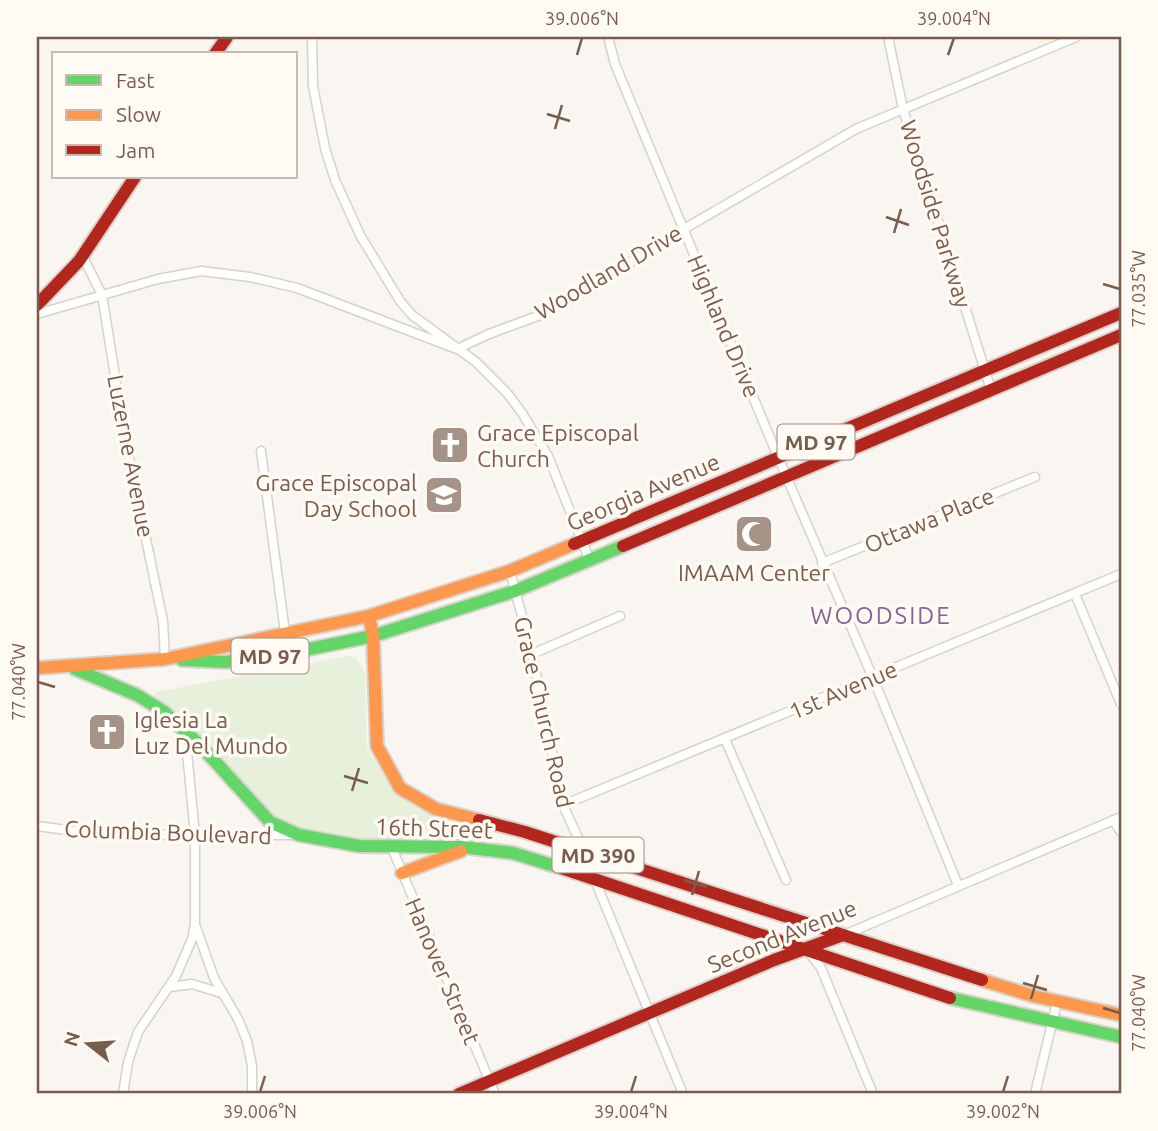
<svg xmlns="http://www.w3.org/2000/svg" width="1158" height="1131" viewBox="0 0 1158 1131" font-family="Ubuntu,sans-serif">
	<rect width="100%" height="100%" fill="#f9f5f0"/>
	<path fill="#e7f0db" d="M349,656L357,659L365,673L367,748L395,792L434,815L430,831H415L412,841L376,842L310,832L274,821L158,701L155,692Z"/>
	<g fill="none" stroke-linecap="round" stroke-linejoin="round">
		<g stroke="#d7d1cb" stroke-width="11">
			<g id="street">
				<path d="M312,37L313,86L325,148L335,180L360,235L400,301L412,315L476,362L508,394L522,413L548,456L590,561"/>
				<path d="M608,37L615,64L778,457L873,678L958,885"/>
				<path d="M888,37L903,109L991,390"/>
				<path d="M83,257L102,295L125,438L163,621L165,659"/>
				<path d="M37,314L158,279L201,271L250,277L297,288L457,349L489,334L543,314L576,296L684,229L856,129L1076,37"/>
				<path d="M261,451L285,632"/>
				<path d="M822,563L1035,477"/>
				<path d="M510,571L532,654L563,805L584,851"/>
				<path d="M1075,594L1121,704"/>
				<path d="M532,654L620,616"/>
				<path d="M725,739L786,880"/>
				<path d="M563,805L1121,574"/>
				<path d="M1113,820L1121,832"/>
				<path d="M37,826L104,835H296"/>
				<path d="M392,848L495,1094"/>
				<path d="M594,878L683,1094"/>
				<path d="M196,927L214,978L238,1019L247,1041L252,1066V1094"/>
				<path d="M844,935L1121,817"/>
				<path d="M808,951L821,968L873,1094"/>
				<path d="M170,987L192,984L221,993"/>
				<path d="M123,1094L128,1062L138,1032L176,976L192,939L195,924V835L187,752"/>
				<path d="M1035,1094L1057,1002"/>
			</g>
		</g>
		<g stroke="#d9d2cb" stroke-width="16">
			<g id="fast">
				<path d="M182,660L226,662L290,653L373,636L515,591L623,546"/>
				<path d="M75,669L137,695L163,711L201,746L270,822L299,835L359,846L462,847L513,853L561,868"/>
				<path d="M950,998L1121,1037"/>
			</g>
		</g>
		<g stroke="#d9d2cb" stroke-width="16">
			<g id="slow">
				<path d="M369,616L373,636L377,746L400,788L436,809L479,820"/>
				<path d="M37,668L165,659L369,616L510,571L574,544"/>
				<path d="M402,873L461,851"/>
				<path d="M982,980L1033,996L1121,1015"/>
			</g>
		</g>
		<g stroke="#d9d2cb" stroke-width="16">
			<g id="jam">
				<path d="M215,54L227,37"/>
				<path d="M37,305L79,261L135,177"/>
				<path d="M574,544L1121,313"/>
				<path d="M623,546L1121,335"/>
				<path d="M479,820L525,832L982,980"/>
				<path d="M561,868L950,998"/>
				<path d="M459,1094L774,960L843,935"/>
			</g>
		</g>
		<use href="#street" stroke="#fefefd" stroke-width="8"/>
		<use href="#fast" stroke="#63d668" stroke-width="12"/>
		<use href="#slow" stroke="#ff974d" stroke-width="12"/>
		<use href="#jam" stroke="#b3261e" stroke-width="12"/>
	</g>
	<path fill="none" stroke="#7a5c4d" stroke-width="2.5" d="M577,55L582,38M948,55L954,38M547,114L570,121M555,129L562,105M886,217L909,225M894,233L901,209M1103,284L1120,289M38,682L55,687M344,776L368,783M352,791L359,768M684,880L707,887M692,895L699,871M1023,983L1047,990M1031,999L1038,975M1103,1008L1120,1013M260,1092L265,1076M631,1092L636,1076M1003,1092L1008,1076"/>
	<defs>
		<g id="church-square" transform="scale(2.0125)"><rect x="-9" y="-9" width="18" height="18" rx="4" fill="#a69286" stroke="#fffaf3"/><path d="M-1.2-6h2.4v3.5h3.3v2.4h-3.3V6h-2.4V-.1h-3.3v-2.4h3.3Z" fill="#fff"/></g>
		<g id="school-square" transform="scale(2.0125)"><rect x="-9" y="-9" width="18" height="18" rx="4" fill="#a69286" stroke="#fffaf3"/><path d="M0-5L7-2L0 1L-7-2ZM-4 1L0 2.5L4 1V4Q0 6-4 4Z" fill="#fff"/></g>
		<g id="mosque-square" transform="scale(2.0125)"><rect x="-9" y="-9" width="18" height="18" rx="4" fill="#a69286" stroke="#fffaf3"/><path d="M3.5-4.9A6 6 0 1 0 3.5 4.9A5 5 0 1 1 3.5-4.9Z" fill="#fff"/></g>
	</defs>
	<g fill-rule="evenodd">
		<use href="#church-square" x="450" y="445"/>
		<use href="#school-square" x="444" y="495"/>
		<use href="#mosque-square" x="754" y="534"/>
		<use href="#church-square" x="107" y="732"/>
	</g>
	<g text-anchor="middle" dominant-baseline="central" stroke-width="7" stroke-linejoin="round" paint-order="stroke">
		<g fill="#fffaf3" stroke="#a28b7f" stroke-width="2">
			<rect x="777.5" y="424.5" width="77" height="35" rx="5"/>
			<rect x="231.5" y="638.5" width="77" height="35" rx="5"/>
			<rect x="552.5" y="837.5" width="91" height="35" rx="5"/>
		</g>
		<g font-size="21" font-weight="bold" fill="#7a5c4d">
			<text x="816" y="442">MD 97</text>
			<text x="270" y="656">MD 97</text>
			<text x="598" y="855">MD 390</text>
		</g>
		<g font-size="23" fill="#7a5c4d" stroke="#fffaf3">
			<text transform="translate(936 214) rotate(73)">Woodside Parkway</text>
			<text transform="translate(608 272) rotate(-30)">Woodland Drive</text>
			<text transform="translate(724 326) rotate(67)">Highland Drive</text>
			<text transform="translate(131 456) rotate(79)">Luzerne Avenue</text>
			<text transform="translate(643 492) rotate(-23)">Georgia Avenue</text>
			<text transform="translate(929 520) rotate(-22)">Ottawa Place</text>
			<text transform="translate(843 690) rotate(-23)">1st Avenue</text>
			<text transform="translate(544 712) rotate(77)">Grace Church Road</text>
			<text transform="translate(434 828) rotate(2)">16th Street</text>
			<text transform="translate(168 832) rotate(2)">Columbia Boulevard</text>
			<text transform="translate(782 936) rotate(-22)">Second Avenue</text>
			<text transform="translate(443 971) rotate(67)">Hanover Street</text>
		</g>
		<g font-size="23" fill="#7a5c4d" stroke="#fffaf3" text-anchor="start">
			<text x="477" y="432">Grace Episcopal<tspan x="477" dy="26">Church</tspan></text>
			<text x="417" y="482" text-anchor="end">Grace Episcopal<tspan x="417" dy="26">Day School</tspan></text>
			<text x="754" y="572" text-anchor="middle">IMAAM Center</text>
			<text x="134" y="719">Iglesia La<tspan x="134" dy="26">Luz Del Mundo</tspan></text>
		</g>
		<g font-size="24" letter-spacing="2" fill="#846695" stroke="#fffaf3">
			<text x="881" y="615">WOODSIDE</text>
		</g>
	</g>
	<rect width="1158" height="1131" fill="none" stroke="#fffaf3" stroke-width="77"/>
	<rect x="52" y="52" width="245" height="126" fill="#fffaf3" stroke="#cabbb1" stroke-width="2"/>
	<rect x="66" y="75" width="35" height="10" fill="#63d668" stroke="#cabbb1" stroke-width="2"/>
	<text x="116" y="88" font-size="21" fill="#7a5c4d">Fast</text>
	<rect x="66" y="110" width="35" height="10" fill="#ff974d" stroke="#cabbb1" stroke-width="2"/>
	<text x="116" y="122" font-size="21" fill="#7a5c4d">Slow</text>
	<rect x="66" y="145" width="35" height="10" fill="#b3261e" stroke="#cabbb1" stroke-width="2"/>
	<text x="116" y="158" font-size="21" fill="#7a5c4d">Jam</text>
	<g transform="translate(88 1044) rotate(287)" stroke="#fffaf3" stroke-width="5" paint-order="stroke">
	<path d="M0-5L12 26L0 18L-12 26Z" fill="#7a5c4d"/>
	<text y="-10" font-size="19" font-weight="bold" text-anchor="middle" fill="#7a5c4d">N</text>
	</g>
	<rect x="38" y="38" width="1082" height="1054" fill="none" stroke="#7a5c4d" stroke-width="2.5"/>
	<g font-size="18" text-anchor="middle" fill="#7a5c4d">
		<text x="582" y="25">39.006°N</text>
		<text x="954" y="25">39.004°N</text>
		<text transform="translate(1139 289) rotate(-90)" y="6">77.035°W</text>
		<text transform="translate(19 682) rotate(-90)" y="6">77.040°W</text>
		<text transform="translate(1139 1013) rotate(-90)" y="6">77.040°W</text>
		<text x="260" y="1118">39.006°N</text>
		<text x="631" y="1118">39.004°N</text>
		<text x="1003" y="1118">39.002°N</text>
	</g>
</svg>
